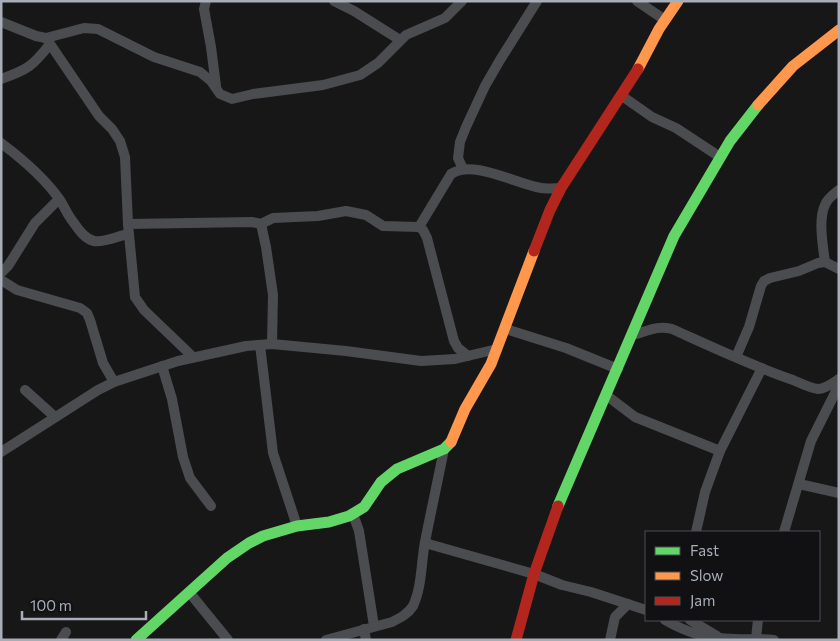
<svg xmlns="http://www.w3.org/2000/svg" width="840" height="641" viewBox="0 0 840 641" font-family="Commissioner,sans-serif">
	<rect width="100%" height="100%" fill="#171717"/>
	<g fill="none" stroke-linecap="round" stroke-linejoin="round">
		<g stroke="#4b4c50" stroke-width="10">
			<path d="M206,1L204,9L211,47L216,86"/>
			<path d="M334,1L354,11L400,40"/>
			<path d="M637,1L665,20"/>
			<path d="M1,22L36,36L46,38L84,28L98,29L154,57L200,72L211,81L220,94L232,99L253,94L323,85L360,75L378,63L406,35L445,18L462,1"/>
			<path d="M46,38L99,116L112,129L120,141L125,157L128,224"/>
			<path d="M1,79C27,70 33,66 50,44"/>
			<path d="M622,96L652,117L676,128L720,157"/>
			<path d="M1,143C21,158 46,180 60,200C65,208 68,216 74,223C79,230 85,239 94,241C104,243 118,236 128,234"/>
			<path d="M463,169L458,158L460,142L466,127L485,86L500,60L537,1"/>
			<path d="M261,224L273,218L318,216L346,211L366,215L383,226L419,227L423,230L427,238L454,341L458,348L468,356"/>
			<path d="M419,227L451,174C473,159 516,184 541,188C548,189 555,188 561,188"/>
			<path d="M825,262C823,247 818,219 825,205C827,199 834,194 839,190"/>
			<path d="M1,273L8,266L35,223L59,199"/>
			<path d="M1,280L17,290L80,308L87,313L90,320L103,363L114,382"/>
			<path d="M506,329L566,348L618,369"/>
			<path d="M633,335C648,331 657,325 672,329C712,347 752,366 793,380C800,383 810,388 818,389C825,389 833,383 839,379"/>
			<path d="M260,345L273,453L297,526"/>
			<path d="M193,357L144,310L135,297L128,224L252,222L261,224L266,247L273,295L272,344"/>
			<path d="M736,357L749,327L761,286L764,281L770,278L799,271L818,263L825,262L839,269"/>
			<path d="M162,366L172,399L183,457L190,478L211,506"/>
			<path d="M25,390L55,417"/>
			<path d="M606,395L635,417L720,451"/>
			<path d="M1,452L98,390L114,382L178,361L246,346L272,344L346,351L421,361L455,359L497,349"/>
			<path d="M799,484L839,493"/>
			<path d="M353,514L359,531L374,626"/>
			<path d="M696,532L705,492L720,451L762,368"/>
			<path d="M784,532L811,441L839,385"/>
			<path d="M425,543L534,574L562,585L591,592L646,610"/>
			<path d="M189,592L228,640"/>
			<path d="M665,620C689,634 707,638 735,639C749,640 761,638 774,640"/>
			<path d="M690,620L717,636"/>
			<path d="M364,629L366,640"/>
			<path d="M756,638L758,620"/>
			<path d="M61,640L66,632"/>
			<path d="M326,640L392,622C400,618 408,614 413,606C422,587 421,563 425,542C431,511 438,480 444,449"/>
			<path d="M610,640L615,617L628,604"/>
		</g>
		<g stroke="#63d668" stroke-width="11">
			<path d="M558,506L674,236L730,141L758,105"/>
			<path d="M136,640L227,558L249,543L263,536L297,526L329,522L349,516L364,507L381,482L397,469L444,449L451,442"/>
		</g>
		<g stroke="#ff974d" stroke-width="11">
			<path d="M638,69L659,29L678,1"/>
			<path d="M758,105L793,66L839,30"/>
			<path d="M451,442L465,409L491,364L534,251"/>
		</g>
		<g stroke="#b3261e" stroke-width="11">
			<path d="M534,251L550,210L561,188L638,69"/>
			<path d="M516,640L534,574L558,506"/>
		</g>
	</g>
	<rect width="840" height="641" fill="none" stroke="#a8adb8" stroke-width="5"/>
	<rect x="645" y="531" width="175" height="90" fill="#111113" stroke="#4d4f55"/>
	<rect x="655" y="547" width="25" height="8" fill="#63d668" stroke="#4d4f55"/>
	<text x="690" y="556" font-size="15" fill="#a8adb8">Fast</text>
	<rect x="655" y="572" width="25" height="8" fill="#ff974d" stroke="#4d4f55"/>
	<text x="690" y="581" font-size="15" fill="#a8adb8">Slow</text>
	<rect x="655" y="597" width="25" height="8" fill="#b3261e" stroke="#4d4f55"/>
	<text x="690" y="606" font-size="15" fill="#a8adb8">Jam</text>
	<path d="M22 611v8h124v-8" fill="none" stroke="#a8adb8" stroke-width="2.5"/>
	<text x="30" y="611" font-size="15" fill="#a8adb8" stroke="#111113" stroke-width="4" paint-order="stroke">100 m</text>
</svg>
